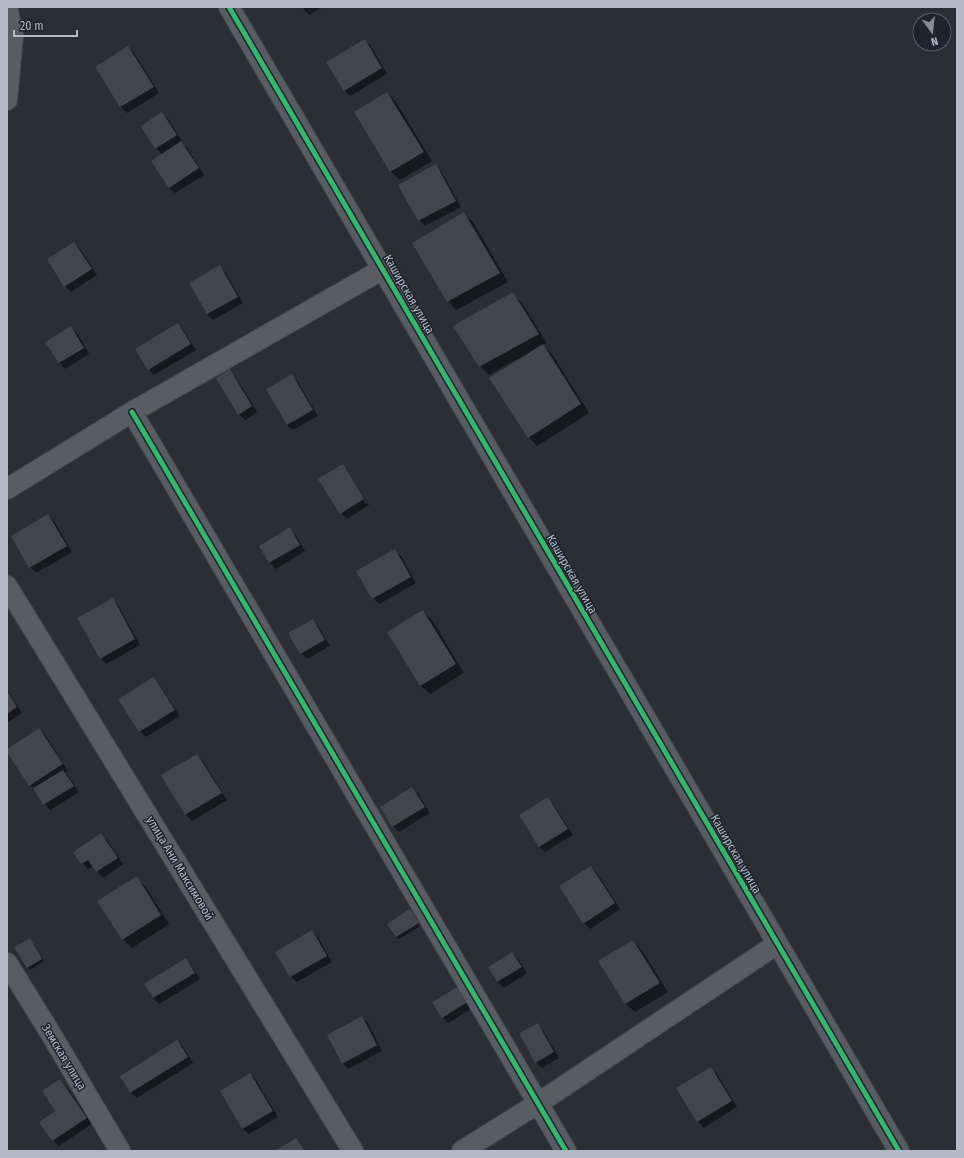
<svg xmlns="http://www.w3.org/2000/svg" width="964" height="1158" viewBox="0 0 964 1158" font-family="'Fira Sans Condensed',sans-serif">
	<rect width="100%" height="100%" fill="#2a2e35"/>
	<g fill="#0007">
		<path d="M302,7H323L309,15Z"/>
		<path d="M365,40L371,46L387,74L350,96L344,90Z"/>
		<path d="M128,47L134,53L159,93L127,113L121,107L97,67Z"/>
		<path d="M387,93L396,102L432,161L400,180L391,172L355,113Z"/>
		<path d="M162,114L168,119L182,141L181,142L187,148L204,175L175,193L169,188L162,154L156,148Z"/>
		<path d="M436,165L441,171L461,207L425,226L419,220Z"/>
		<path d="M464,214L473,222L508,282L456,310L448,301Z"/>
		<path d="M74,243L80,249L97,275L71,292L65,286Z"/>
		<path d="M220,267L225,272L243,303L213,320L207,314L190,283Z"/>
		<path d="M512,293L521,302L547,343L543,345L552,354L589,413L537,446L529,437L519,358L489,375L480,366Z"/>
		<path d="M178,324L183,330L196,350L154,375L149,370Z"/>
		<path d="M71,327L77,333L89,354L65,369L60,363L47,342Z"/>
		<path d="M229,371L235,376L257,412L245,420L239,414Z"/>
		<path d="M291,375L297,381L318,416L293,430L287,425Z"/>
		<path d="M343,465L348,471H346L366,504L368,503L348,471L369,505L347,519L341,513Z"/>
		<path d="M48,515L54,521L72,552L36,573L30,567Z"/>
		<path d="M289,529L295,534L305,551L276,569L270,563L260,546Z"/>
		<path d="M395,551L401,556L416,583L379,604L373,598Z"/>
		<path d="M112,600L118,605L140,645L106,664L101,658Z"/>
		<path d="M423,611L432,620L464,673L430,694L421,686Z"/>
		<path d="M313,620L318,626L330,646L307,659L301,653Z"/>
		<path d="M154,678L159,684L180,716L146,737L140,731Z"/>
		<path d="M7,690L22,713L7,723Z"/>
		<path d="M39,730L45,735L68,771L65,772L69,777L79,792L50,810L30,785L7,750Z"/>
		<path d="M197,755L203,761L227,800L192,821L186,815L163,776Z"/>
		<path d="M412,788L418,794L430,813L399,832L393,826Z"/>
		<path d="M548,799L553,804L573,835L545,852L539,847Z"/>
		<path d="M101,834L107,840L123,864L103,878L93,866L88,869L74,852Z"/>
		<path d="M591,867L597,873L620,909L590,929L584,923Z"/>
		<path d="M136,877L145,886L169,924L132,948L123,939Z"/>
		<path d="M412,913L420,926L399,939L396,937Z"/>
		<path d="M312,932L318,937L332,962L297,982L291,977L277,952Z"/>
		<path d="M633,941L642,950L668,992L635,1012L626,1004L600,961Z"/>
		<path d="M32,942L44,961L30,970L28,968Z"/>
		<path d="M512,953L518,959L527,973L504,988L498,982L489,968Z"/>
		<path d="M186,959L191,965L200,979L159,1004L153,998Z"/>
		<path d="M465,993L474,1007L448,1023L443,1018L434,1003Z"/>
		<path d="M362,1018L368,1023L382,1051L348,1069L343,1063Z"/>
		<path d="M537,1024L543,1030L559,1058L542,1068L536,1062L520,1034Z"/>
		<path d="M177,1042L183,1047L193,1063L137,1098L131,1093L121,1077Z"/>
		<path d="M711,1068L717,1074L737,1107L704,1128L698,1122L678,1088Z"/>
		<path d="M250,1074L256,1080L278,1117L249,1134L243,1129L221,1092Z"/>
		<path d="M60,1080L66,1086L92,1124L59,1146L53,1140L41,1122L57,1111Z"/>
		<path d="M296,1139L306,1151H277Z"/>
	</g>
	<g fill="#42454b">
		<path d="M365,39L382,68L344,91L326,62Z"/>
		<path d="M128,46L154,87L120,107L95,67Z"/>
		<path d="M387,92L424,152L390,172L354,112Z"/>
		<path d="M162,112L177,135L155,149L141,126Z"/>
		<path d="M181,141L199,168L169,188L151,161Z"/>
		<path d="M436,164L456,201L418,221L398,185Z"/>
		<path d="M464,212L500,273L447,302L412,243Z"/>
		<path d="M74,242L92,269L64,287L47,259Z"/>
		<path d="M220,265L238,297L207,314L189,283Z"/>
		<path d="M513,292L539,334L479,367L453,326Z"/>
		<path d="M178,323L191,344L148,370L135,349Z"/>
		<path d="M71,326L84,348L59,363L45,342Z"/>
		<path d="M543,344L581,404L528,438L489,378Z"/>
		<path d="M230,369L252,406L238,415L216,378Z"/>
		<path d="M292,374L313,410L287,425L266,389Z"/>
		<path d="M343,464L364,499L340,514L318,479Z"/>
		<path d="M48,514L67,546L29,568L11,536Z"/>
		<path d="M290,527L300,545L269,563L259,546Z"/>
		<path d="M395,549L411,577L372,599L356,571Z"/>
		<path d="M113,598L135,639L100,659L77,618Z"/>
		<path d="M423,610L456,664L420,686L387,632Z"/>
		<path d="M313,619L325,640L300,654L288,633Z"/>
		<path d="M154,677L175,710L139,732L118,699Z"/>
		<path d="M7,691L17,707L7,714Z"/>
		<path d="M39,728L63,764L29,786L7,752V749Z"/>
		<path d="M197,754L222,793L185,815L161,775Z"/>
		<path d="M63,770L74,786L43,805L33,788Z"/>
		<path d="M412,787L425,807L392,827L380,807Z"/>
		<path d="M548,797L568,829L539,847L519,815Z"/>
		<path d="M101,833L118,858L96,872L88,860L81,864L73,852Z"/>
		<path d="M591,866L615,903L583,924L559,886Z"/>
		<path d="M137,876L161,915L122,940L97,901Z"/>
		<path d="M410,909L419,923L396,937L387,924Z"/>
		<path d="M312,930L327,956L290,977L275,952Z"/>
		<path d="M30,938L42,959L27,968L14,947Z"/>
		<path d="M633,940L660,983L625,1004L598,961Z"/>
		<path d="M512,952L522,967L497,982L488,967Z"/>
		<path d="M186,958L195,973L153,998L144,984Z"/>
		<path d="M459,986L469,1001L442,1018L432,1002Z"/>
		<path d="M362,1016L377,1045L342,1064L327,1035Z"/>
		<path d="M538,1023L554,1052L535,1063L519,1033Z"/>
		<path d="M177,1040L188,1057L130,1093L120,1076Z"/>
		<path d="M711,1067L732,1101L697,1122L676,1088Z"/>
		<path d="M250,1073L273,1111L242,1129L220,1091Z"/>
		<path d="M60,1079L87,1118L52,1141L39,1122L55,1111L42,1091Z"/>
		<path d="M296,1138L305,1151H275Z"/>
	</g>
	<g fill="none" stroke-linecap="round" stroke-linejoin="round">
		<g stroke="#484a50" stroke-width="22">
			<g id="street">
				<path d="M229,7L899,1151"/>
				<path d="M7,100L13,35L7,7"/>
				<path d="M132,412L566,1151"/>
				<path d="M7,489L132,412L383,269"/>
				<path d="M7,586L353,1151"/>
				<path d="M7,963L51,1034L120,1151"/>
				<path d="M462,1151L537,1104L777,944"/>
			</g>
		</g>
		<use href="#street" stroke="#595c63" stroke-width="20"/>
		<g stroke="#1e242e" stroke-width="8">
			<g id="cycleway">
				<path d="M229,7L899,1151"/>
				<path d="M132,412L566,1151"/>
			</g>
		</g>
		<use href="#cycleway" stroke="#33b770" stroke-width="5"/>
	</g>
	<g text-anchor="middle" dominant-baseline="central" stroke-width="3" stroke-linejoin="round" paint-order="stroke">
		<g font-size="12" fill="#b4bac5" stroke="#1e242e">
			<text transform="translate(409 294) rotate(60)">Каширская улица</text>
			<text transform="translate(572 574) rotate(60)">Каширская улица</text>
			<text transform="translate(736 854) rotate(60)">Каширская улица</text>
			<text transform="translate(180 868) rotate(59)">улица Ани Максимовой</text>
			<text transform="translate(64 1057) rotate(59)">Земская улица</text>
		</g>
	</g>
	<rect width="964" height="1158" fill="none" stroke="#b4bac5" stroke-width="16"/>
	<g transform="translate(932 32) rotate(165)"><circle r="19" fill="#1e242e" stroke="#5a606a"/>
	<path d="M0-3L7 15L0 10L-7 15Z" fill="#848993"/>
	<text y="-6" font-size="11" font-weight="bold" text-anchor="middle" fill="#b4bac5">N</text>
	</g>
	<path d="M14 30v6h63v-6" fill="none" stroke="#b4bac5" stroke-width="2"/>
	<text x="20" y="30" font-size="12" fill="#b4bac5" stroke="#1e242e" stroke-width="3" paint-order="stroke">20 m</text>
</svg>
